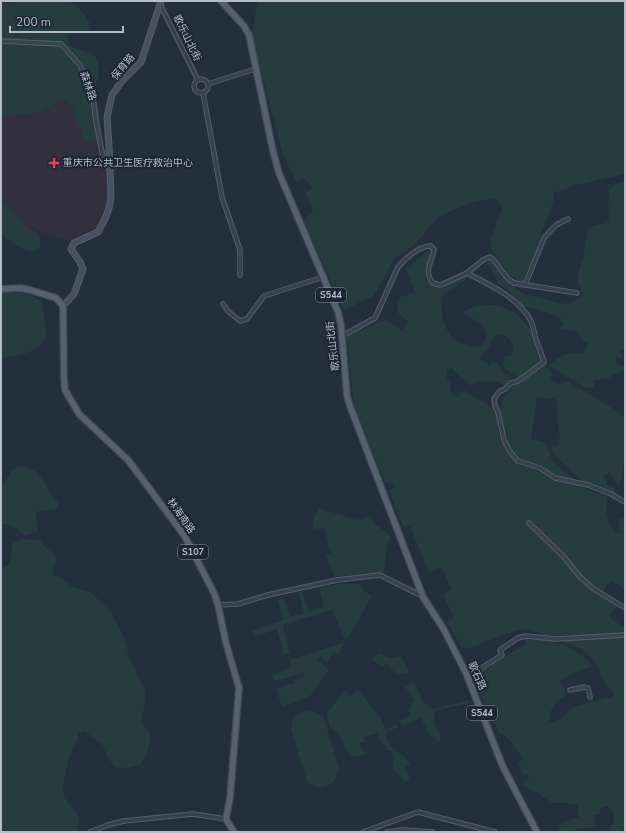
<svg xmlns="http://www.w3.org/2000/svg" width="626" height="833" viewBox="0 0 626 833" font-family="'Nunito Sans','Noto Sans SC',sans-serif">
	<rect width="100%" height="100%" fill="#242f3e"/>
	<path fill="#32303f" d="M88,90L112,180L113,202L109,218L94,228L76,236L69,242L1,217V109Z"/>
	<g fill="#263c3f">
		<path d="M21,1C36,1 52,0 66,1C78,3 90,18 91,30C83,34 73,28 67,36L70,46L86,52H91L96,58L99,66L98,78L94,90L101,126V132L96,139L89,141L83,136L75,112L67,100C56,98 51,108 41,111C29,116 11,112 1,120V4Z"/>
		<path d="M257,1H625V174L576,185L554,193L553,202L523,283L509,275L491,248V237L502,210L501,204L496,200L489,199L471,203L439,216L414,245L393,260L382,282L373,296L344,310L303,219L313,213L306,193L312,188L305,178L296,181L283,155L256,53L253,32Z"/>
		<path d="M625,182V350L618,352L622,354V357L615,359L616,363L620,366H625V369L608,378L594,380L593,383L594,388L584,387L552,368L550,364C555,361 560,355 566,354C577,351 584,358 589,343L582,340L577,331L562,330L559,328L564,325C563,323 562,320 561,319C557,314 530,306 525,307L514,298L508,290L499,285L490,267L487,265V262H492L502,277L524,294L564,304L573,302L583,296L582,292L578,281L579,270L583,258L588,230L594,226L607,223L609,218L608,210L609,189L616,184Z"/>
		<path d="M1,202L15,212L18,219L22,223L37,233L41,243L39,249C36,251 32,252 29,251C23,250 5,239 1,233Z"/>
		<path d="M430,250L431,252C430,257 427,262 426,267C422,284 435,290 449,284C455,282 460,276 467,276L466,279C461,284 448,291 444,295C441,299 441,305 442,310C443,333 458,349 481,347C495,330 478,322 465,314L464,311C489,298 517,306 531,331C534,336 535,342 537,348C541,358 545,367 552,375L550,380L559,384L568,381L612,408L625,418C625,432 626,479 618,486L610,472L603,475L608,486L613,487L616,495L582,481L555,456L551,445L558,446L560,438L557,419V402L553,398H545L537,397L531,438L533,440L546,443L552,460L577,482L557,477L540,465L521,459L510,446L501,416L502,402L505,396L514,385L522,381L512,374L503,365L505,356L508,357L512,355L514,349C511,341 508,335 498,334C490,340 489,350 481,357V360L490,366L491,362L497,363L504,373L512,377L504,386C494,377 481,382 470,385L451,368L447,371V379L452,383L449,388L453,395L457,397L465,391C475,399 486,402 496,411C498,437 501,447 520,466L529,467L555,481L575,485L607,497C604,509 608,525 616,534L622,531L618,525L619,519L622,518L625,521V590L611,580L601,595L617,606L609,617L625,628V633L547,636L529,629L518,630L466,649L461,646L447,622L454,618L443,594L452,590L441,567L429,573L410,526L403,527L389,491L396,487L393,482L385,483L354,406L347,339L348,336L379,322L387,321L402,330L408,321L398,313L397,306L400,297L415,293L406,268L427,251Z"/>
		<path d="M1,293C15,292 33,292 43,304C42,313 46,322 46,332C46,352 17,356 1,358Z"/>
		<path d="M20,466C39,468 43,481 52,495C56,500 58,501 59,508L36,512L38,531L26,535L22,534C17,527 10,523 1,524V486L8,477L11,470Z"/>
		<path d="M319,508L357,520L370,516L375,524L391,536L388,541L384,572L335,577L326,555L331,553L324,528L313,529V520Z"/>
		<path d="M22,539L40,540C42,543 43,546 46,548C51,553 58,553 55,562C54,567 52,569 52,574L64,580L73,587L90,592L111,612L123,635L130,659L145,691V705L141,718L142,724L149,731L150,741L147,754L141,764L128,768L115,767L107,756L102,743L94,739L85,731L78,733V738L69,758L63,785L64,797L79,817L77,829L75,832H1V568L8,566L11,557L13,543Z"/>
		<path d="M338,584H361L364,591L372,596L348,638L344,639L333,610L284,624L283,628L290,653L284,654L277,629L254,637L252,630L283,620L277,599L284,598L290,617L304,613L299,592L302,591L309,612L324,607L319,588Z"/>
		<path d="M625,637L624,828L618,832H611L610,827L614,823L613,810L607,806L601,808L599,810L600,814L594,815L596,827L576,829L577,832H555L560,831L559,825L563,822L579,817L578,805L565,803H554L542,797L539,793L521,785L529,778V776L523,774L518,764L524,758C514,750 511,737 499,733L477,686L486,669L503,657L525,646L526,639C534,640 543,639 551,641C567,645 582,653 592,666L562,678L561,682L565,691L566,696C555,701 550,708 549,721L553,722L565,716L571,708L605,698H612L614,694L611,688L607,687L594,660L581,649L561,641Z"/>
		<path d="M345,642L338,655L334,652L327,662L320,656L317,660L329,670L314,691L311,695L302,700L282,707L276,688L295,683V680L305,677L303,673L274,681V674L291,667L290,660Z"/>
		<path d="M381,653C389,659 392,658 401,656L410,673L397,675L387,664L381,666L372,659L375,656Z"/>
		<path d="M414,683L421,696L422,703H425L428,707L434,709L468,700L469,703C462,705 440,708 436,712C432,716 435,724 436,727C439,733 441,735 440,742H437L434,736L432,737L429,734L421,718L402,726L399,721L411,715L409,710L414,700L405,687Z"/>
		<path d="M345,690L351,696L358,690L380,717L386,730L396,724L398,727L387,732C385,752 403,750 410,764L405,767L410,779L405,781L393,770V759L392,750H388L387,746L380,742L378,733L363,737L366,741L360,743L362,750L367,752V755L350,756L338,734L330,727L326,712L329,711Z"/>
		<path d="M310,710L323,716L339,767C336,785 321,795 307,781L291,730C291,716 298,712 310,710Z"/>
	</g>
	<g fill="none" stroke-linecap="round" stroke-linejoin="round">
		<g stroke="#565f6c" stroke-width="5.5">
			<g id="minor">
				<path d="M160,4L198,80"/>
				<path d="M1,41L61,44L80,65L93,96L96,122L103,157L109,168"/>
				<circle cx="201" cy="86" r="7"/>
				<path d="M208,84L255,69"/>
				<path d="M203,93L222,197L240,250V275"/>
				<path d="M467,273L483,260L490,257C499,262 501,276 514,283L577,293"/>
				<path d="M525,285L544,238L556,225L568,219"/>
				<path d="M223,304L228,311L240,321L247,319L264,296L323,277"/>
				<path d="M342,336L375,318L398,267C405,259 420,245 431,246L434,250C432,262 423,271 433,283L440,285L443,284L467,273C489,284 520,299 531,321C533,326 534,331 535,336C538,345 541,353 544,362L518,381L511,383L505,389L499,392L494,399L495,406L498,412L504,440L509,450L518,461L540,468L555,478L588,485L611,494L625,502"/>
				<path d="M529,523L563,556L581,578L594,589L625,608"/>
				<path d="M218,605L238,604L268,595L337,580L380,575L422,596"/>
				<path d="M471,684L483,667L502,655L500,650L518,638L526,636L556,639L625,635"/>
				<path d="M570,690L585,687L588,688L590,697"/>
				<path d="M90,832L108,825L124,821L193,814L226,819"/>
				<path d="M363,832L418,812L495,832"/>
				<path d="M387,832L402,830L433,832"/>
			</g>
		</g>
		<g stroke="#565f6c" stroke-width="7">
			<path id="secondary" d="M63,306L74,294L83,269L80,262L71,249L74,243L98,232L105,219L109,208L111,196L109,146L107,117L112,95L122,81L141,62L161,1"/>
		</g>
		<g stroke="#414a57" stroke-width="8">
			<g id="primary">
				<path d="M221,1L244,26L249,35L273,151L279,173L338,312L341,325L347,396L350,406L423,597L443,628L466,673L503,767L537,832"/>
				<path d="M1,289L21,288L30,290L56,298L63,306L64,379L65,390L79,414L128,460L184,535L214,593L218,605L226,643L239,688L230,798L226,819L234,832"/>
			</g>
		</g>
		<use href="#minor" stroke="#38414e" stroke-width="3.5"/>
		<use href="#secondary" stroke="#465061" stroke-width="5"/>
		<use href="#primary" stroke="#56606e" stroke-width="5.5"/>
	</g>
	<path fill="#e0444e" stroke="#1d2633" stroke-width="1.5" d="M52 157h4v4h4v4h-4v4h-4v-4h-4v-4h4z"/>
	<g text-anchor="middle" dominant-baseline="central" stroke-width="4" stroke-linejoin="round" paint-order="stroke">
		<g fill="#1d2633" stroke="#878f9c" stroke-width="1">
			<rect x="316" y="288" width="30" height="14" rx="3"/>
			<rect x="178" y="545" width="30" height="14" rx="3"/>
			<rect x="467" y="706" width="30" height="14" rx="3"/>
		</g>
		<g font-size="9" font-weight="bold" fill="#b4bcc9">
			<text x="331" y="295">S544</text>
			<text x="193" y="552">S107</text>
			<text x="482" y="713">S544</text>
		</g>
		<g font-size="10" fill="#b4bcc9" stroke="#1d2633">
			<text transform="translate(187 38) rotate(64)">歌乐山北街</text>
			<text transform="translate(123 67) rotate(-50)">保育路</text>
			<text transform="translate(88 86) rotate(71)">森林路</text>
			<text transform="translate(333 346) rotate(-97)">歌乐山北街</text>
			<text transform="translate(181 516) rotate(55)">林海南路</text>
			<text transform="translate(477 676) rotate(66)">歌石路</text>
		</g>
		<g font-size="10" fill="#b4bcc9" stroke="#1d2633" text-anchor="start">
			<text x="63" y="163">重庆市公共卫生医疗救治中心</text>
		</g>
	</g>
	<rect width="626" height="833" fill="none" stroke="#b4bcc9" stroke-width="4"/>
	<path d="M10 26v6h113v-6" fill="none" stroke="#b4bcc9" stroke-width="2"/>
	<text x="16" y="26" font-size="12" fill="#b4bcc9" stroke="#1d2633" stroke-width="3" paint-order="stroke">200 m</text>
</svg>
